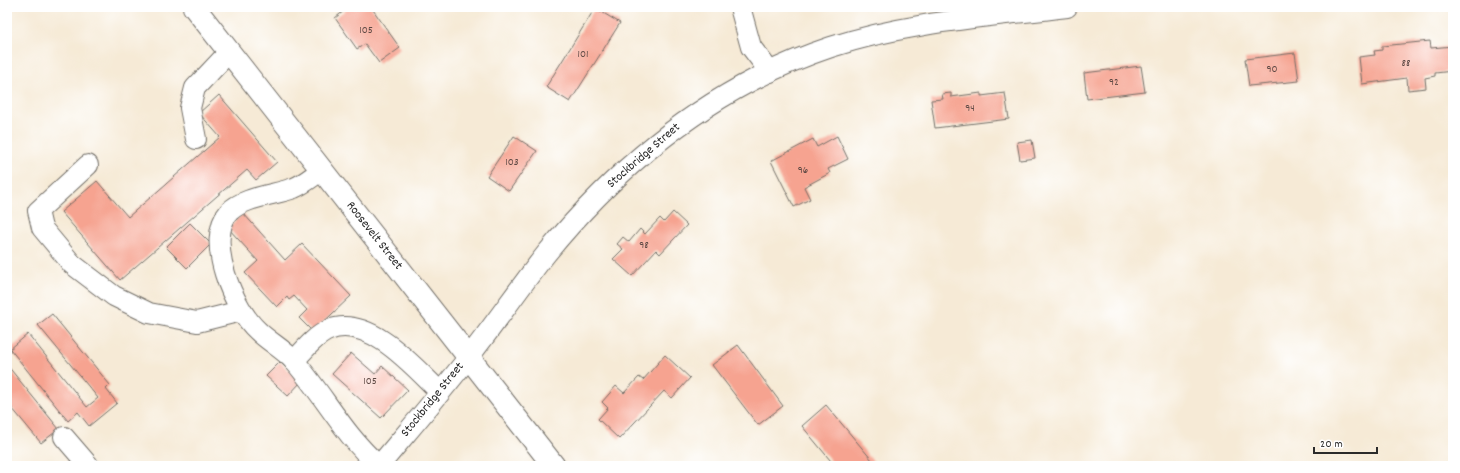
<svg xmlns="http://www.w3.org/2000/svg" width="1460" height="473" viewBox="0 0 1460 473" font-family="Dekko,sans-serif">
	<rect width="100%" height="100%" fill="#fff"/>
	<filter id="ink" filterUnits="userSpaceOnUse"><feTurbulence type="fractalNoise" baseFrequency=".025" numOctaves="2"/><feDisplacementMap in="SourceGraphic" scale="8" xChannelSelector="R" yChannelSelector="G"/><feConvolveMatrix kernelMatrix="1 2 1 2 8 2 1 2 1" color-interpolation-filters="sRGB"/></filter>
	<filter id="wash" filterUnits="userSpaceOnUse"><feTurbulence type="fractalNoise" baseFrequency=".012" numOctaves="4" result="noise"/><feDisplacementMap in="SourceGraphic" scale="16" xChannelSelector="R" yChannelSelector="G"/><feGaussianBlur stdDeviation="0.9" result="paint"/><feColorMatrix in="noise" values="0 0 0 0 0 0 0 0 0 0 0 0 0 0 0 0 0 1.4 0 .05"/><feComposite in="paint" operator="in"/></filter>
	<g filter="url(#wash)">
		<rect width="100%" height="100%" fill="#f6ead6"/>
		<g id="blocks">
			<g fill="#f6a390">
				<path d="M349,7H371L400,48L379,63L365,44L357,49L335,18Z"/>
				<path d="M595,8L620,23L570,102L546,87Z"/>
				<path d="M1430,41L1431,48L1453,46V71L1435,73V76L1425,78L1426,88L1408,90L1407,78L1362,84L1359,57L1375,55L1374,51L1382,50V46Z"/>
				<path d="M1295,53L1299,81L1249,86L1245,59Z"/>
				<path d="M1141,66L1145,92L1087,99L1084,73Z"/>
				<path d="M951,93V97L981,93V96L1005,93L1009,119L935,128L931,100L943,99L942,94Z"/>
				<path d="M219,95L277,162L256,180L247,170L120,280L61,212L97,181L128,217L220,137L199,113Z"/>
				<path d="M514,136L537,151L509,191L487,176Z"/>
				<path d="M837,136L848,159L828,169L830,173L804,187L810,199L794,207L771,161L813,139L817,147Z"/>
				<path d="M1032,140L1035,158L1020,160L1017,142Z"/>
				<path d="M673,212L687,225L660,254L656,250L632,276L613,259L623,249L617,244L623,237L629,242L640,229L645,234L660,218L664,222Z"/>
				<path d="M243,213L285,260L302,244L351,296L313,332L299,318L307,310L294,296L289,300L287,297L277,307L245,273L258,261L228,228Z"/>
				<path d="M190,223L211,244L187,268L166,247Z"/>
				<path d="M52,314L110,385L106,389L117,403L89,426L78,412L68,421L10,349L28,334L87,407L98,398L38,325Z"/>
				<path d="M738,345L783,406L758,425L712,365Z"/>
				<path d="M351,353L375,374L382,366L408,390L381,418L332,374Z"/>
				<path d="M665,355L690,378L672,398L664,391L619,439L598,419L608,408L602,402L616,386L624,393L639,377L643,380Z"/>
				<path d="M280,362L301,382L288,396L266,376Z"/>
				<path d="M7,365L59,429L41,443L7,402Z"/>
				<path d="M826,405L877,466H835L802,426Z"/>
			</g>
		</g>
	</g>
	<g filter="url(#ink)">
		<use href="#blocks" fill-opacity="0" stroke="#726e67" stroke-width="1"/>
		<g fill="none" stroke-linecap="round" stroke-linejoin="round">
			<g stroke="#726e67" stroke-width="22">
				<g id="minor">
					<path d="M740,7L751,47L770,72"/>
					<path d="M196,139L190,108L195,88L229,52"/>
					<path d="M88,165L38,211L42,228L72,264L114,296L149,313L197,322L241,311"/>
					<path d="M322,170C313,176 304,184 294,188C275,195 243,197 229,212C204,240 234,310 258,331C269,342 285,350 295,362C325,397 344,435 379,466"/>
					<path d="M294,361C304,350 315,336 329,330C369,314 414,367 440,392"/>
					<path d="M64,437L89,466"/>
					<path d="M379,466C409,430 439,395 468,358C495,324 519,288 546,254C622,161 716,85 831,47C907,22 988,17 1067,7"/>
				</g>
			</g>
			<g stroke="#726e67" stroke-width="24">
				<path id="major" d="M194,7L554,466"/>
			</g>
			<use href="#minor" stroke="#fff" stroke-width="20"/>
			<use href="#major" stroke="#fff" stroke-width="22"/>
		</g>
	</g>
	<g text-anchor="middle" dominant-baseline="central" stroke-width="3" stroke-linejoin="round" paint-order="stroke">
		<g font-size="11" fill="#5e4944">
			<text x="366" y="31">105</text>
			<text x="583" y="55">101</text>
			<text x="1406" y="64">88</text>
			<text x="1272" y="70">90</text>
			<text x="1114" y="83">92</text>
			<text x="970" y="109">94</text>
			<text x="512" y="163">103</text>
			<text x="803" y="171">96</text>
			<text x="644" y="246">98</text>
			<text x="370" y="382">105</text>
		</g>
		<g font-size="13" fill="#2b2b2b" stroke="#fff">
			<text transform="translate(644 156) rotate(-41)">Stockbridge Street</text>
			<text transform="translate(374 236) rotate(52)">Roosevelt Street</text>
			<text transform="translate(433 400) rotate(-51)">Stockbridge Street</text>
		</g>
	</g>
	<rect width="1460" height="473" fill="none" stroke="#fff" stroke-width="24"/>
	<path d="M1314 447v6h63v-6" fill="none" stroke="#2b2b2b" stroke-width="2"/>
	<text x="1320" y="447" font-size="12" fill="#2b2b2b" stroke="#ffffff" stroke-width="3" paint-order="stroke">20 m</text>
</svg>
